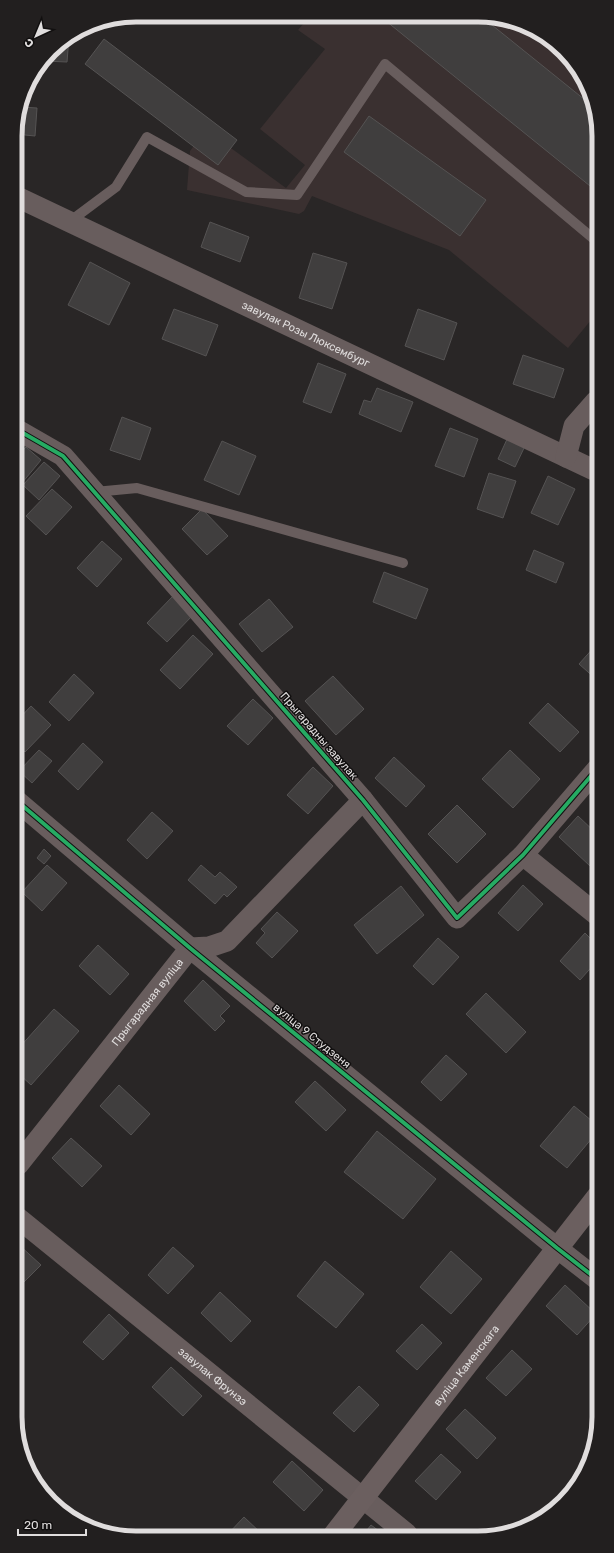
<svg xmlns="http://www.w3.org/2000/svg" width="614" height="1553" viewBox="0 0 614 1553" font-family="Rubik,sans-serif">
	<rect width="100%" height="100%" fill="#292626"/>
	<path fill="#3a3030" d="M310,16L501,17L558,45L583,75L595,105L596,314L568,348L449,250L312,196L304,211L299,214L187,190L190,151L206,130L286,188L305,165L260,129L325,49L298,30Z"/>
	<g fill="#403e3e" stroke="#555353">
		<path d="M139,15H152L147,22Z"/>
		<path d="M381,17H482L595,108V190Z"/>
		<path d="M69,37L67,62L44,61L56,45Z"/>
		<path d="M104,39L237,140L218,165L85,64Z"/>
		<path d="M21,107L37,108L35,136L15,134V128Z"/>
		<path d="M369,116L486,200L460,236L344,152Z"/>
		<path d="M210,222L249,237L240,262L201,247Z"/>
		<path d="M313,253L347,263L332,309L299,298Z"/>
		<path d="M90,262L130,283L109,325L68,305Z"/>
		<path d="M174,309L218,325L206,356L162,339Z"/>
		<path d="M418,309L457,323L444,360L405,346Z"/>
		<path d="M523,355L564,369L554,398L513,384Z"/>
		<path d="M318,363L346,374L331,413L303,402Z"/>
		<path d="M377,388L413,402L401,432L359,414L364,400L371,402Z"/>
		<path d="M122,417L151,428L140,460L110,450Z"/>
		<path d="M450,428L478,439L464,477L435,466Z"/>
		<path d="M508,437L525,446L515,467L498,459Z"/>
		<path d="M222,441L256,456L239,495L204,480Z"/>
		<path d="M26,447L41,460L17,489L16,458Z"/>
		<path d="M44,462L60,476L39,500L23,485Z"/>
		<path d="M489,473L516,481L503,518L477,509Z"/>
		<path d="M548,476L575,489L558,525L531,513Z"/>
		<path d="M52,489L72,507L46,535L26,516Z"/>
		<path d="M202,509L228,536L207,555L182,529Z"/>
		<path d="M102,541L122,559L97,587L77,568Z"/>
		<path d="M534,550L564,563L556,583L526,570Z"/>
		<path d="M384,572L428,589L416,619L373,602Z"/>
		<path d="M173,596L193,615L167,642L147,623Z"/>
		<path d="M269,599L293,627L262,652L239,624Z"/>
		<path d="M193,635L213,654L180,689L160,670Z"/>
		<path d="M596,645L597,680L579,664Z"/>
		<path d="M74,674L94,693L69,721L49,702Z"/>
		<path d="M333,676L364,709L336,735L305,701Z"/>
		<path d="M253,699L273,718L248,745L227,726Z"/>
		<path d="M548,703L579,732L560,752L529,723Z"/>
		<path d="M31,706L51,725L25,752L17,744V721Z"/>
		<path d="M83,743L103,762L78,790L58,771Z"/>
		<path d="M39,750L52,761L32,783L19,771Z"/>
		<path d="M510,750L540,779L513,808L482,779Z"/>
		<path d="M394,757L425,786L406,807L375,778Z"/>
		<path d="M313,767L333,786L308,814L287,795Z"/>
		<path d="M457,805L486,834L457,863L428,834Z"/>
		<path d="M152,812L173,831L147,859L127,840Z"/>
		<path d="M578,816L597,834V858L590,866L559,837Z"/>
		<path d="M44,849L51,856L44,864L37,858Z"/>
		<path d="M47,865L67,883L42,911L22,892Z"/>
		<path d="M201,865L215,877L220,872L237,887L227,897L224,894L215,904L188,880Z"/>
		<path d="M523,885L543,904L518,931L498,913Z"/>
		<path d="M401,886L424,915L377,954L354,925Z"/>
		<path d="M277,912L298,931L272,958L256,943L265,933L261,929Z"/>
		<path d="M585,933L597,945V961L580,980L560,961Z"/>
		<path d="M438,938L459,957L433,985L413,966Z"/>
		<path d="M98,945L129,974L110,995L79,966Z"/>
		<path d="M203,980L230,1006L220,1016L225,1021L215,1031L184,1001Z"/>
		<path d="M486,993L526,1032L506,1053L466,1014Z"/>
		<path d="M54,1009L79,1031L31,1085L18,1073V1049Z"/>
		<path d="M446,1055L467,1074L441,1101L421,1082Z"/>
		<path d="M315,1081L346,1110L326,1131L295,1102Z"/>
		<path d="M119,1085L150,1114L131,1135L100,1106Z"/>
		<path d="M574,1106L598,1126V1131L567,1168L540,1146Z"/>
		<path d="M377,1131L436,1179L403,1219L344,1172Z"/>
		<path d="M71,1138L102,1166L82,1187L52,1158Z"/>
		<path d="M18,1244L41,1265L21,1285L19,1283Z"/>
		<path d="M173,1247L194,1266L168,1294L148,1275Z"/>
		<path d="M451,1251L482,1279L451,1314L420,1287Z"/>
		<path d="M325,1261L364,1294L336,1328L297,1296Z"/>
		<path d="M565,1285L596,1314L577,1335L546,1306Z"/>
		<path d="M220,1292L251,1321L231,1342L201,1313Z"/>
		<path d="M109,1314L129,1333L103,1360L83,1342Z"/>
		<path d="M422,1324L442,1343L417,1370L396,1351Z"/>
		<path d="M512,1350L532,1369L506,1396L486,1378Z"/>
		<path d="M171,1367L202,1396L183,1416L152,1387Z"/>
		<path d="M359,1386L379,1405L354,1432L333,1413Z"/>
		<path d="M465,1409L496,1438L477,1459L446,1429Z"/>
		<path d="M441,1454L461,1472L436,1500L415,1481Z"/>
		<path d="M292,1461L323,1490L304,1511L273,1482Z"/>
		<path d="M244,1517L263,1535H227Z"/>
		<path d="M371,1525L383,1534L363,1535Z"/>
	</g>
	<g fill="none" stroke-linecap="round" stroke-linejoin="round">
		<g stroke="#685d5d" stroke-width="10">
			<path d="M69,222L116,187L147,137L246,192L297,195L385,64L595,240"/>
			<path d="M95,492L137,488L403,563"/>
		</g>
		<g stroke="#685d5d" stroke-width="21">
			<path id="s1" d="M15,196L596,471"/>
			<path d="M16,429L63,456L363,800L457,918L523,855L597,769"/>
			<path d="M566,457L574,426L596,401"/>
			<path d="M17,801L190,948L557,1248L598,1280"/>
			<path d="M523,855L597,915"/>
			<path id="s2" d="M18,1165L190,948L209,947L227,941L363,800"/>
			<path id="s3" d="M18,1218L407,1534"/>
		</g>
		<path stroke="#6b5f5f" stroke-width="22" id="s4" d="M334,1535L598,1196"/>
		<g stroke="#110f0f" stroke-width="6">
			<g id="cycleway">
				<path d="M16,429L63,456L363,800L457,918L523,855L597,769"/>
				<path d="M17,801L190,948L557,1248L598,1280"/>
			</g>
		</g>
		<use href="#cycleway" stroke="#26ab63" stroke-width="4"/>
	</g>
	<g text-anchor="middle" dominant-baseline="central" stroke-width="3" stroke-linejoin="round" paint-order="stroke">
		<g font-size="11" fill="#e0dddd" stroke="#110f0f">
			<text stroke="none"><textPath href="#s1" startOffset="322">завулак Розы Люксембург</textPath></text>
			<text transform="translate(319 736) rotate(49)">Прыгарадны завулак</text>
			<text stroke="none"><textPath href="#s2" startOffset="208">Прыгарадная вуліца</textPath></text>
			<text transform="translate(312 1036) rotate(39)">вуліца 9 Студзеня</text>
			<text stroke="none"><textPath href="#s4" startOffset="215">вуліца Каменскага</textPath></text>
			<text stroke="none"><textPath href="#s3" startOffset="251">завулак Фрунзэ</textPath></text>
		</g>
	</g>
	<path d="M0 0H614V1553H0ZM136 22H478A114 114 0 0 1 592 136V1417A114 114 0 0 1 478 1531H136A114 114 0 0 1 22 1417V136A114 114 0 0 1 136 22Z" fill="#221f1f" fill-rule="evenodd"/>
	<path fill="none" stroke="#e0dddd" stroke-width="5" d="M136 22H478A114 114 0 0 1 592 136V1417A114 114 0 0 1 478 1531H136A114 114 0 0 1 22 1417V136A114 114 0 0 1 136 22Z"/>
	<g transform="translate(36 36) rotate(224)" stroke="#110f0f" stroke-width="3" paint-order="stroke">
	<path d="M0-3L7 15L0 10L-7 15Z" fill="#e0dddd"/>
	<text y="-6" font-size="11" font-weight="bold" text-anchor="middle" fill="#e0dddd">С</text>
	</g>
	<path d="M18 1529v6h68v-6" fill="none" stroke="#e0dddd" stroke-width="2"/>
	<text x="24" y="1529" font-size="12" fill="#e0dddd" stroke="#110f0f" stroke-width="3" paint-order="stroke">20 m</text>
</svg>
